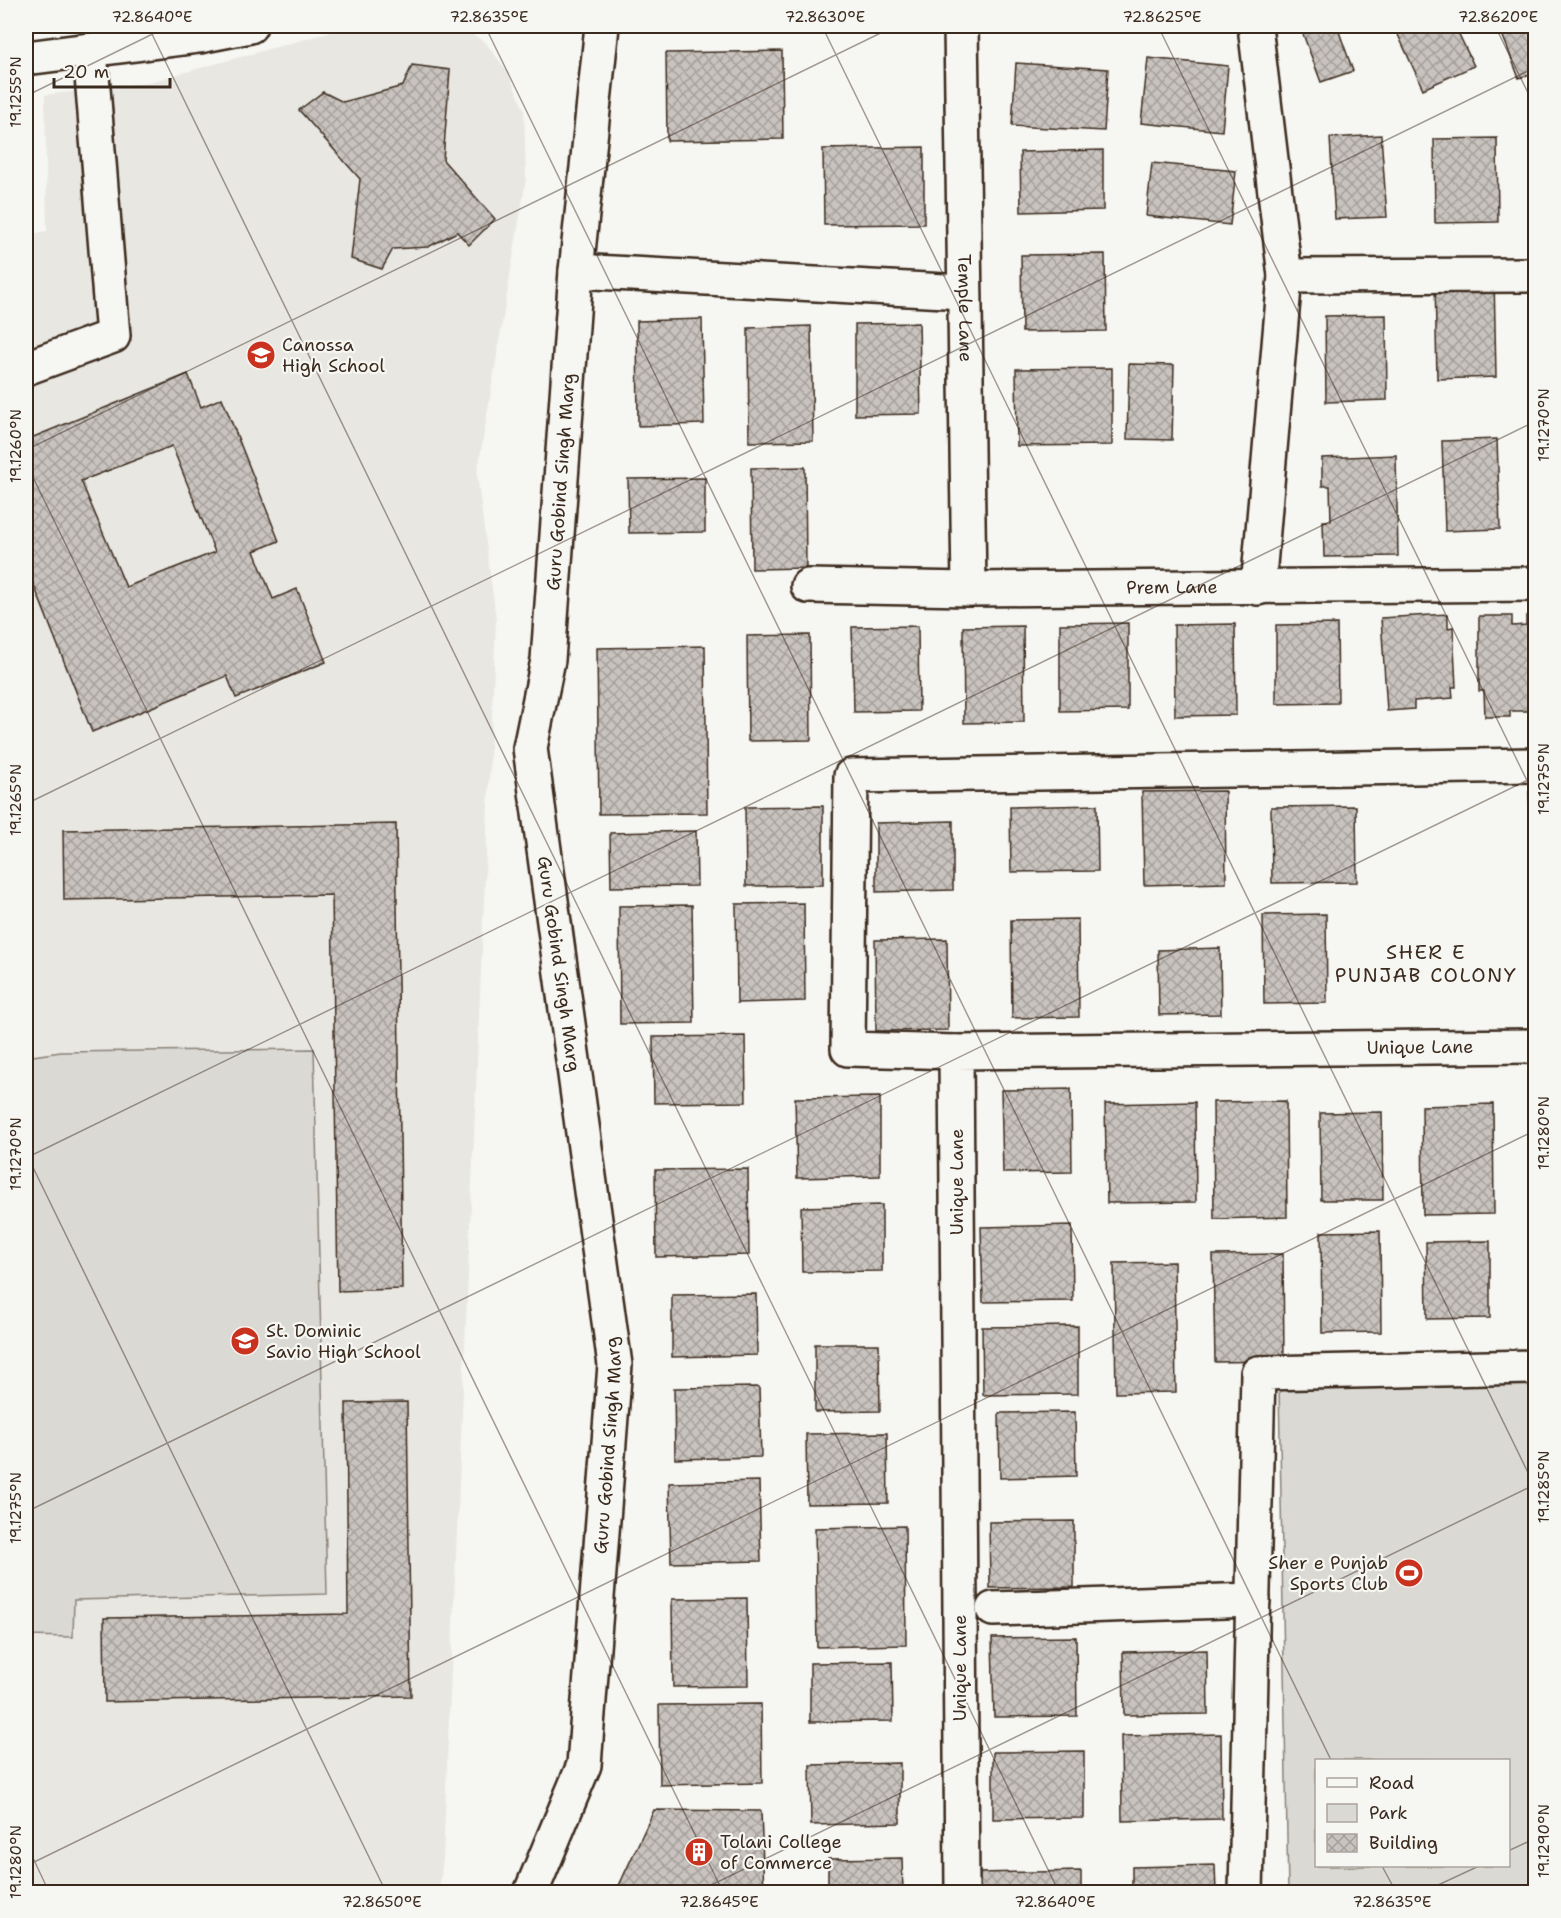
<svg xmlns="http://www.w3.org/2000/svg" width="1561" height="1918" viewBox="0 0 1561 1918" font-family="'Shantell Sans',sans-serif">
	<defs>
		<pattern id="building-cross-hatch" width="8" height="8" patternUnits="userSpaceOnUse" patternTransform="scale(1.5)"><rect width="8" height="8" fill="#c8c3be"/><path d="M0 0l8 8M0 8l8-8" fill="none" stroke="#a49f9a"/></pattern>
	</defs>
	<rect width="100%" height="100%" fill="#f6f6f2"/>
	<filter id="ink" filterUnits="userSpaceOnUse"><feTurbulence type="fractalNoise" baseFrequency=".0167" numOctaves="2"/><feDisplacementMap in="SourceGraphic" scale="12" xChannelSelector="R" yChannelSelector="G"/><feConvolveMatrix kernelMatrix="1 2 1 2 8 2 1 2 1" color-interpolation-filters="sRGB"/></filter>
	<g filter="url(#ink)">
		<path fill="#e8e7e2" d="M352,26H458L485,42L509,74L524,110L526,179L477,475L496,619L443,1858L439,1892H26V235L47,231L45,95L150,82Z"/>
		<g fill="#dad9d3" stroke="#8a8278" stroke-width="1.5" fill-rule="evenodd">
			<path d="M314,1049L327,1594L74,1600L73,1637L26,1636V1057L61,1052Z"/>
			<path d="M1535,1379V1892H1288L1279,1385ZM1316,1760H1508V1866H1316Z"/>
		</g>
		<g fill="url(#building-cross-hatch)" stroke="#3b2a1e" stroke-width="1.5" fill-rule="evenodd">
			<path d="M719,26H785L719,27Z"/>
			<path d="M1300,26H1337L1353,71L1321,82Z"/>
			<path d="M1394,26H1455L1474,66L1423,89Z"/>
			<path d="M1499,26H1536V72L1519,78Z"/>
			<path d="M782,51L783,139L667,141L666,53Z"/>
			<path d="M1148,58L1228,66L1222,131L1141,123Z"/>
			<path d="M1016,63L1108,69L1104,131L1012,126Z"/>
			<path d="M412,65L450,70L443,160L495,219L469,245L457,232L428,247L393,249L382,269L351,259L360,179L299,110L323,92L343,102L403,86Z"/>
			<path d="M1381,135L1387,217L1335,219L1330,138Z"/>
			<path d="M1497,138L1498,222L1435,223L1434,139Z"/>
			<path d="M924,147V224L824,225L823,149Z"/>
			<path d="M1103,150V210L1021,212L1020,152Z"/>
			<path d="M1152,163L1236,171L1230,225L1146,216Z"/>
			<path d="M1105,254L1106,331L1022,332L1021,255Z"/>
			<path d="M1494,277L1496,377L1437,379L1435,279Z"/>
			<path d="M1386,315L1387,400L1326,402L1325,316Z"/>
			<path d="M702,319L704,424L638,426L637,321Z"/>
			<path d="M919,323L921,414L855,415V324Z"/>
			<path d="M811,326L813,441L749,442L748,328Z"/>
			<path d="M1129,364L1174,365L1172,440L1127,439Z"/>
			<path d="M1112,368V445L1017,446L1016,369Z"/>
			<path d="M188,374L201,407L222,398L279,541L254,551L273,599L297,589L326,662L236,698L227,676L92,732L26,565V440ZM172,446L215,552L126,587L81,481Z"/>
			<path d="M1497,439L1500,529L1445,531L1442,441Z"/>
			<path d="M1396,455L1398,556L1324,557L1323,521H1331L1330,486H1322V458Z"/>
			<path d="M805,467L806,568L752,569L751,468Z"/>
			<path d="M705,478V532L629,533L628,479Z"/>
			<path d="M1448,614V628L1453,627L1456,687H1452L1453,698L1414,701V709L1387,711L1381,618Z"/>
			<path d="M1479,616H1512V626L1526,625V616H1536V717H1532V711H1510V717H1485L1484,691H1479Z"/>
			<path d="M1128,623V710L1060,711V624Z"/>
			<path d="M1235,624L1236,715L1175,716L1174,625Z"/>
			<path d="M1337,624L1338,703L1276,704V625Z"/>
			<path d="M918,626L919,711L854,712L852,627Z"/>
			<path d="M1023,626L1024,722L964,723L963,627Z"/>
			<path d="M810,635L811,740L748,741L747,636Z"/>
			<path d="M705,646L707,813L599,814L597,648Z"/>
			<path d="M1225,791L1226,883L1144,885L1142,792Z"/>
			<path d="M1529,792H1536V876H1533Z"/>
			<path d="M1097,805L1098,871L1011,872L1010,807Z"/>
			<path d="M823,806V885L746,886L745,807Z"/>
			<path d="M1356,806L1357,882L1272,883L1271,807Z"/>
			<path d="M953,821V890L876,892V823Z"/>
			<path d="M396,824L402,1289L338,1291L332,895L64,900L63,830Z"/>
			<path d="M696,831L697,886L611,887L610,833Z"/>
			<path d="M804,903L805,1001L737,1003L736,904Z"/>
			<path d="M692,905L694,1023L620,1024L619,906Z"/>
			<path d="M1326,914L1327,1003L1264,1004L1263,915Z"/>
			<path d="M1078,919L1079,1017L1012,1018L1011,920Z"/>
			<path d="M947,939L948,1030L876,1031L875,940Z"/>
			<path d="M1220,948L1221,1014L1159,1015L1158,950Z"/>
			<path d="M745,1036L746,1102L654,1103L653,1037Z"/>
			<path d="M1071,1089L1072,1172L1003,1173L1001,1090Z"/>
			<path d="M880,1097V1176L797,1178L795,1098Z"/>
			<path d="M1286,1101L1287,1217L1214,1219L1213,1102Z"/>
			<path d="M1195,1102L1196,1202L1107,1203L1105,1104Z"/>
			<path d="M1493,1104L1494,1214L1423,1215L1422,1106Z"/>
			<path d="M1382,1112L1383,1200H1321L1320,1113Z"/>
			<path d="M748,1169L749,1255L656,1257L655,1170Z"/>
			<path d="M882,1205V1271L802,1272L801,1207Z"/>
			<path d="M1531,1224H1536V1332H1532Z"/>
			<path d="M1072,1225L1073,1301L983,1302L981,1227Z"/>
			<path d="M1380,1231L1381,1332L1322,1333L1321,1232Z"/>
			<path d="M1490,1241V1318L1427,1319L1426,1242Z"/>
			<path d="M1283,1254L1284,1361L1215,1362L1213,1255Z"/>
			<path d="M1174,1262L1176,1392L1116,1393L1114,1263Z"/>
			<path d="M756,1294L757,1355L672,1357V1295Z"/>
			<path d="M1078,1326V1394L983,1395L982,1327Z"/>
			<path d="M815,1344H879L880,1411L815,1412Z"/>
			<path d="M759,1387L761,1457L675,1459L674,1388Z"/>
			<path d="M407,1402L411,1696L105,1702L104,1618L348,1614L346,1403Z"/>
			<path d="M1075,1412L1076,1476L1000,1478L999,1413Z"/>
			<path d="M887,1433L888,1503L807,1504L806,1434Z"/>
			<path d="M759,1481L761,1561L671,1563L669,1483Z"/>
			<path d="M1074,1521V1587L990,1588L989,1522Z"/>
			<path d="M905,1526L906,1645L817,1647L815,1528Z"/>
			<path d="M747,1598L748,1686L673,1687L672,1599Z"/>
			<path d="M1076,1637L1077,1716L994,1717L992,1638Z"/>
			<path d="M1207,1650L1208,1714L1124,1715L1123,1652Z"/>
			<path d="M892,1662L893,1721L810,1722V1663Z"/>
			<path d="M761,1704L762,1783L660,1785L659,1705Z"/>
			<path d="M1221,1734L1222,1819L1122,1821L1121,1736Z"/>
			<path d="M1084,1751V1818L993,1819V1752Z"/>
			<path d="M900,1763V1823L811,1825L810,1765Z"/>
			<path d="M654,1810L761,1811L764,1892H616Z"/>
			<path d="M902,1858L903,1892H828V1859Z"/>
			<path d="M1215,1865L1216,1892H1132V1867Z"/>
			<path d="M1081,1871V1892H979V1873Z"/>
			<path d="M26,1888L103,1892H26Z"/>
		</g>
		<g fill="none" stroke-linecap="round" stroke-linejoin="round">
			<g stroke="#3b2a1e" stroke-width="38">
				<g id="minor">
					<path id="s1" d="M961,26L969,589"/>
					<path d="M1255,26L1285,276L1258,588"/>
					<path d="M26,58L199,36L250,26"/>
					<path d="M576,271L964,292"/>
					<path d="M1285,276L1536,275"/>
					<path d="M26,368L113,336L90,51"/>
					<path id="s2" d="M808,586L969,589L1536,584"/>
					<path d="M956,1052L848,1049L851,776L1536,765"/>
					<path d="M993,1609L1253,1600"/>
					<path id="s3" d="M531,1892L584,1765L615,1365L530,748L548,660L576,271L602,26"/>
					<path id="s4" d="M962,1892L956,1052L1536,1046"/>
					<path d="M1246,1892L1258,1373L1536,1367"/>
				</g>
			</g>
			<use href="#minor" stroke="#f6f6f2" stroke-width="33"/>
		</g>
	</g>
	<path fill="none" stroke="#3b2a1e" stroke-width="1.5" stroke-opacity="0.45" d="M148,26L1059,1892M485,26L1331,1760M822,26L1536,1489M1158,26L1536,799M1495,26L1536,109M26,96L169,26M26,450L895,26M26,463L723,1892M26,804L1536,67M26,1153L386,1892M26,1158L1536,421M26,1512L1536,776M26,1843L49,1892M1508,1851L1536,1838M26,1866L1536,1130M1382,1866L1396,1892M697,1892L1536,1484M1423,1892L1479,1866"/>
	<defs>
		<g id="school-disc" transform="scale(1.5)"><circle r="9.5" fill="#c8321e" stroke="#f6f6f2"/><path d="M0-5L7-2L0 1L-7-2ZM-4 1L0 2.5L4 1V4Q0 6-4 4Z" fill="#fff"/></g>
		<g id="stadium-disc" transform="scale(1.5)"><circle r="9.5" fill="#c8321e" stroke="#f6f6f2"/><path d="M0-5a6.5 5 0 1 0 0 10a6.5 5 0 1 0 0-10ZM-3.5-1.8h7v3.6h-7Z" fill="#fff"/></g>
		<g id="building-disc" transform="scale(1.5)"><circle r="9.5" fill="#c8321e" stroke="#f6f6f2"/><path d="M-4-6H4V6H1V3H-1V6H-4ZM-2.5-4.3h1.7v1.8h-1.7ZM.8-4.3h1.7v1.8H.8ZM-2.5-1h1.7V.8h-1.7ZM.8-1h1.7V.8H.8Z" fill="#fff"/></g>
	</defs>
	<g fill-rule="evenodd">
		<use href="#school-disc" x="261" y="355"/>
		<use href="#school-disc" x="245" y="1341"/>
		<use href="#stadium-disc" x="1409" y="1573"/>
		<use href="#building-disc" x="699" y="1852"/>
	</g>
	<g text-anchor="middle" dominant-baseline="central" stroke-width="4.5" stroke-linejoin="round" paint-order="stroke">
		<g font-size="18" fill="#3b2a1e" stroke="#f6f6f2">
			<text stroke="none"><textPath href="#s1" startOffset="282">Temple Lane</textPath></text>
			<text stroke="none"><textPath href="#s3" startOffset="1430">Guru Gobind Singh Marg</textPath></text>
			<text stroke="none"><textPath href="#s2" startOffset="364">Prem Lane</textPath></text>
			<text transform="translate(559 964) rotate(82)">Guru Gobind Singh Marg</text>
			<text stroke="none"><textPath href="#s4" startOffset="1304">Unique Lane</textPath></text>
			<text transform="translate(957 1182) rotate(-90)">Unique Lane</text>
			<text stroke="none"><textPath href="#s3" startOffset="458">Guru Gobind Singh Marg</textPath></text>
			<text transform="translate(960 1668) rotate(-90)">Unique Lane</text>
		</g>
		<g font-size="18" fill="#3b2a1e" stroke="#f6f6f2" text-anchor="start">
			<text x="282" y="345">Canossa<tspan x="282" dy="21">High School</tspan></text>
			<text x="266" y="1331">St. Dominic<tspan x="266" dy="21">Savio High School</tspan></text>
			<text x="1388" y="1563" text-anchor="end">Sher e Punjab<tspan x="1388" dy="21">Sports Club</tspan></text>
			<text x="720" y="1842">Tolani College<tspan x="720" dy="21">of Commerce</tspan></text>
		</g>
		<g font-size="20" letter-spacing="1.5" fill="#3b2a1e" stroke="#f6f6f2">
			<text x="1426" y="952">SHER E<tspan x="1426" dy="23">PUNJAB COLONY</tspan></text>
		</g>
	</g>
	<rect width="1561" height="1918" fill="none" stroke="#f6f6f2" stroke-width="66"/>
	<rect x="1315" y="1759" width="195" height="108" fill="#f6f6f2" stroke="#aba49d" stroke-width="1.5"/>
	<rect x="1327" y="1778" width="30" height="9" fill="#f6f6f2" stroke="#aba49d" stroke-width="1.5"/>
	<text x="1369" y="1789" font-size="18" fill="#3b2a1e">Road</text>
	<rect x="1327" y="1804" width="30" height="18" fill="#dad9d3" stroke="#aba49d" stroke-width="1.5"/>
	<text x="1369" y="1819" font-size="18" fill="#3b2a1e">Park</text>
	<rect x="1327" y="1834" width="30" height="18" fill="url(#building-cross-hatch)" stroke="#aba49d" stroke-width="1.5"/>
	<text x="1369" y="1849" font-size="18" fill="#3b2a1e">Building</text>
	<path d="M54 78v9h116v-9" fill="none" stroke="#3b2a1e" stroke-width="3"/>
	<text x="63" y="78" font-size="18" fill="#3b2a1e" stroke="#f6f6f2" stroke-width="4.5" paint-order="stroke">20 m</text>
	<rect x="33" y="33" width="1495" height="1852" fill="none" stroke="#3b2a1e" stroke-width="2"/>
	<g font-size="15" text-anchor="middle" fill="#3b2a1e">
		<text x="152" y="22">72.8640°E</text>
		<text x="489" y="22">72.8635°E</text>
		<text x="825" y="22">72.8630°E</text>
		<text x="1162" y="22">72.8625°E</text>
		<text x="1498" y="22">72.8620°E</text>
		<text transform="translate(16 92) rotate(-90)" y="5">19.1255°N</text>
		<text transform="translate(1544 425) rotate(-90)" y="5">19.1270°N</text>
		<text transform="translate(16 446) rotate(-90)" y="5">19.1260°N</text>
		<text transform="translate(1544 779) rotate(-90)" y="5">19.1275°N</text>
		<text transform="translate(16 800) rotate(-90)" y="5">19.1265°N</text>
		<text transform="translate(1544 1133) rotate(-90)" y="5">19.1280°N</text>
		<text transform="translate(16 1154) rotate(-90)" y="5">19.1270°N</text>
		<text transform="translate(1544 1487) rotate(-90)" y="5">19.1285°N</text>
		<text transform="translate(16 1508) rotate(-90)" y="5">19.1275°N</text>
		<text transform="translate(1544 1841) rotate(-90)" y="5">19.1290°N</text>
		<text transform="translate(16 1862) rotate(-90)" y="5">19.1280°N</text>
		<text x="382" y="1907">72.8650°E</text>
		<text x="719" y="1907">72.8645°E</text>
		<text x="1055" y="1907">72.8640°E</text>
		<text x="1392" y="1907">72.8635°E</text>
	</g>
</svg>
